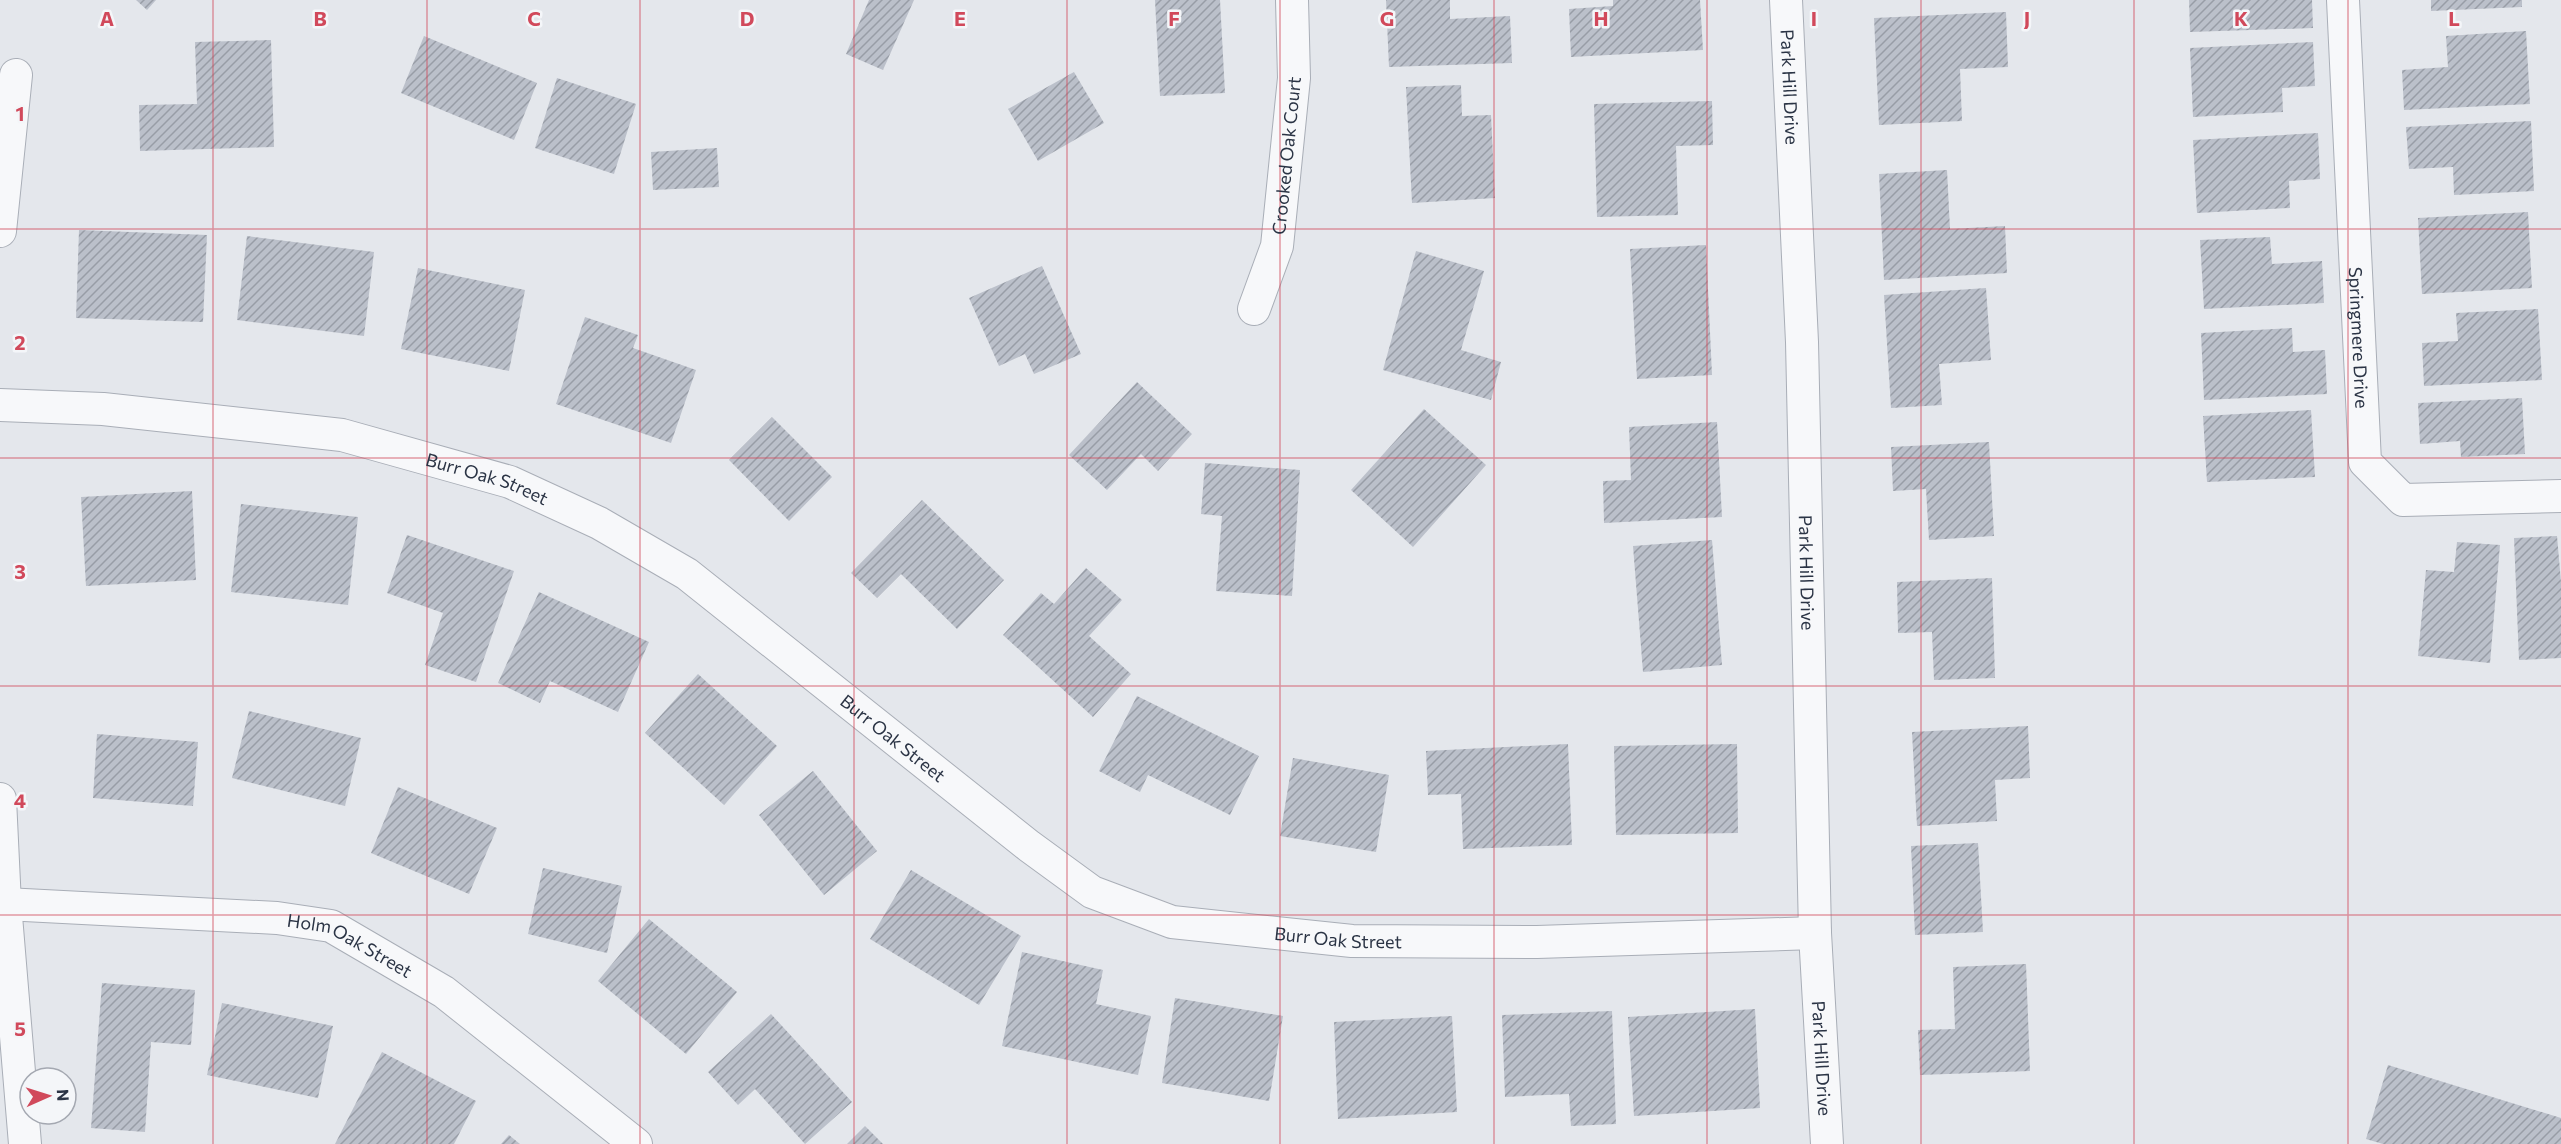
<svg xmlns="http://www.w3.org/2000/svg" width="2561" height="1144" viewBox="0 0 2561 1144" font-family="Commissioner,sans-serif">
	<defs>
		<pattern id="building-hatch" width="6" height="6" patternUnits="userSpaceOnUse" patternTransform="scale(1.5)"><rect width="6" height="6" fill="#bbc0ca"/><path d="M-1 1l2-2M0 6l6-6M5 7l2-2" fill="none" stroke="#989da6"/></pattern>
	</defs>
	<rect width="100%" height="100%" fill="#e4e7ec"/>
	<g fill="url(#building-hatch)">
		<path d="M136,0H156L147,10Z"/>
		<path d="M869,0H914L883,70L846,54Z"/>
		<path d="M1155,0H1220L1225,93L1160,96Z"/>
		<path d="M1386,0H1450V19L1510,16L1512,63L1389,67Z"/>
		<path d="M1613,0H1700L1703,50L1571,57L1569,9L1613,6Z"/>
		<path d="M2189,0H2312L2313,28L2190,32Z"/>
		<path d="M2431,0H2522V7L2431,11Z"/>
		<path d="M2006,12L2008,67L1960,69L1962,121L1879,125L1874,18Z"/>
		<path d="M2526,31L2530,104L2404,110L2402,70L2448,67L2446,36Z"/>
		<path d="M424,36L537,83L514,140L401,93Z"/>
		<path d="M271,40L274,147L140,151L139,105L197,104L195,42Z"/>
		<path d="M2313,42L2315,86L2282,88L2283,112L2193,117L2190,48Z"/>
		<path d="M1074,72L1104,123L1038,161L1008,109Z"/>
		<path d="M557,78L636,104L614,174L535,148Z"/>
		<path d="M1461,85L1462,116L1491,115L1495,198L1412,203L1406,87Z"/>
		<path d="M1712,101L1713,145L1676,146L1678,215L1597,217L1594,104Z"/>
		<path d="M2531,121L2534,191L2454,195L2453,167L2409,169L2406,127Z"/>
		<path d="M2318,133L2320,179L2289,181L2290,208L2197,213L2193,140Z"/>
		<path d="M717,148L719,187L653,190L651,152Z"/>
		<path d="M1947,170L1950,229L2005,226L2007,273L1884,280L1879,174Z"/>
		<path d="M2528,212L2532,288L2422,294L2418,218Z"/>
		<path d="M79,230L207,235L203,322L76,318Z"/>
		<path d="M247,236L374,252L364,336L237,320Z"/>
		<path d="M2270,237L2272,264L2322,261L2324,303L2204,309L2200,240Z"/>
		<path d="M1706,245L1712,375L1637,379L1630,249Z"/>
		<path d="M1416,251L1484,271L1461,350L1501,362L1491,400L1383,370Z"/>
		<path d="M1042,266L1081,354L1034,374L1025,354L999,366L969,298Z"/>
		<path d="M418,268L525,290L509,371L401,349Z"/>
		<path d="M1986,288L1991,360L1939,364L1942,405L1891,408L1884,295Z"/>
		<path d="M2538,309L2542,380L2424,386L2422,343L2458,341L2456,313Z"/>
		<path d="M585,317L638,335L633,348L696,370L671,443L556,404Z"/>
		<path d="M2292,328L2293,352L2325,350L2327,394L2204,400L2201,333Z"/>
		<path d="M1137,382L1192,434L1158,471L1141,454L1107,490L1069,455Z"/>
		<path d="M2522,398L2525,454L2461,457L2460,441L2420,444L2418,403Z"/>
		<path d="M1424,409L1486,465L1413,547L1351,490Z"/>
		<path d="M2311,410L2315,477L2207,482L2203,416Z"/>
		<path d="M772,417L832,477L789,521L729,460Z"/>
		<path d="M1717,422L1722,517L1604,523L1603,481L1631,480L1629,427Z"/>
		<path d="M1989,442L1994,536L1929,540L1926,489L1893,491L1891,447Z"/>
		<path d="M1205,463L1300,470L1292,596L1216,591L1222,516L1201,514Z"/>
		<path d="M192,491L196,580L86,586L81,497Z"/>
		<path d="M922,500L1004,580L957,629L901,574L877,598L851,573Z"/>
		<path d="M241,504L358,517L348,605L231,592Z"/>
		<path d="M407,535L514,571L476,682L425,665L443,613L387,593Z"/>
		<path d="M2557,536L2561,582V658L2519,660L2514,538Z"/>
		<path d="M1712,540L1722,665L1643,672L1633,546Z"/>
		<path d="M2457,542L2500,545L2490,663L2418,656L2426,570L2454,572Z"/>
		<path d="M1086,568L1122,600L1089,636L1131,674L1093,717L1003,635L1041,593L1054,604Z"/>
		<path d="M1992,578L1995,678L1934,680L1932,632L1898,633L1897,582Z"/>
		<path d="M539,592L649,642L618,712L550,681L540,703L498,683Z"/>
		<path d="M698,674L777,746L724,805L645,733Z"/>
		<path d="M1137,696L1259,756L1230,815L1148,775L1140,792L1099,771Z"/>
		<path d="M249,711L361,738L345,806L232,778Z"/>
		<path d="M2028,726L2030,778L1995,780L1997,821L1917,826L1912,732Z"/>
		<path d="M97,734L198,742L193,806L93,798Z"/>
		<path d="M1568,744L1572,845L1463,849L1461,794L1428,795L1426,751Z"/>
		<path d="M1737,744L1738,833L1616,835L1614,746Z"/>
		<path d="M1293,758L1389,775L1376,852L1280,836Z"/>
		<path d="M813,771L877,851L824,895L759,815Z"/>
		<path d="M398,787L497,828L469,894L371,853Z"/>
		<path d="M1978,843L1983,932L1915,935L1911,846Z"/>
		<path d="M543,868L622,886L607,953L528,934Z"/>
		<path d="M911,870L1021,936L979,1005L870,939Z"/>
		<path d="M649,919L737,992L686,1054L598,981Z"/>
		<path d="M1022,952L1103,970L1096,1004L1151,1016L1138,1075L1002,1046Z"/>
		<path d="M2026,964L2030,1071L1920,1075L1918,1030L1955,1029L1953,967Z"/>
		<path d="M102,983L195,990L191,1045L151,1042L145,1132L91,1128Z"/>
		<path d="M1175,998L1283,1016L1269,1101L1162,1083Z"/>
		<path d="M222,1003L333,1026L318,1098L207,1075Z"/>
		<path d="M1755,1009L1760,1108L1634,1116L1628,1017Z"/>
		<path d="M1612,1011L1616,1124L1571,1126L1569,1094L1505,1097L1502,1015Z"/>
		<path d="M771,1014L852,1102L805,1144L755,1089L738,1105L708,1072Z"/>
		<path d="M1452,1016L1457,1112L1338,1119L1334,1022Z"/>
		<path d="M382,1052L476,1101L454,1144H335Z"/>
		<path d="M2388,1065L2561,1118V1144H2383L2366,1139Z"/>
		<path d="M865,1126L883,1144H847Z"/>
		<path d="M509,1135L520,1144H501Z"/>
	</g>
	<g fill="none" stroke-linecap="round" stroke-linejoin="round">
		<g stroke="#a9aeb7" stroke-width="34">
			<g id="street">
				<path id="s1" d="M1786,0L1802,342L1815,933L1827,1144"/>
				<path id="s2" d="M2343,0L2365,462L2403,500L2561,496"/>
				<path d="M0,231L16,75"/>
				<path id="s3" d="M1254,309L1277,246L1294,78L1292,0"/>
				<path id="s4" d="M0,405L103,409L342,435L510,482L599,523L687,574L1029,846L1092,892L1172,922L1352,941L1537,942L1815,933"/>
				<path d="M0,799L5,904L25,1144"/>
				<path id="s5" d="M5,904L277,918L331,926L444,992L636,1144"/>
			</g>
		</g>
		<use href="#street" stroke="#f7f8fa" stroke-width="32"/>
	</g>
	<path fill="none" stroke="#d1495b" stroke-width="1.5" stroke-opacity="0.55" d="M213,0V1144M427,0V1144M640,0V1144M854,0V1144M1067,0V1144M1280,0V1144M1494,0V1144M1707,0V1144M1921,0V1144M2134,0V1144M2348,0V1144M0,229H2561M0,458H2561M0,686H2561M0,915H2561"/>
	<g text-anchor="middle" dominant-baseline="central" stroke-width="5" stroke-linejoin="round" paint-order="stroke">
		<g font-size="18" fill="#2b3445" stroke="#f4f6f9">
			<text stroke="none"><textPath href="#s1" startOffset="87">Park Hill Drive</textPath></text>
			<text stroke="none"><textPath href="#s3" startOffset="158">Crooked Oak Court</textPath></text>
			<text stroke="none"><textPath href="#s2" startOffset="338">Springmere Drive</textPath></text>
			<text stroke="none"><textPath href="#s4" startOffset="495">Burr Oak Street</textPath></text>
			<text stroke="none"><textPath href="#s1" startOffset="573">Park Hill Drive</textPath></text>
			<text stroke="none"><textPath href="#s4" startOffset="981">Burr Oak Street</textPath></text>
			<text stroke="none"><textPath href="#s4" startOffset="1485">Burr Oak Street</textPath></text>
			<text stroke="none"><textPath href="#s5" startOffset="351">Holm Oak Street</textPath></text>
			<text stroke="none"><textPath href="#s1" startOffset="1059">Park Hill Drive</textPath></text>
		</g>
	</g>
	<g font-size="20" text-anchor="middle" font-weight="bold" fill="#d1495b" stroke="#f4f6f9" stroke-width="5" stroke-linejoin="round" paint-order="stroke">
		<text x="107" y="26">A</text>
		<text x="320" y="26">B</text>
		<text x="534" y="26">C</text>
		<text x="747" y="26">D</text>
		<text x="960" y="26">E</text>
		<text x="1174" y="26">F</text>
		<text x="1387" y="26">G</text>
		<text x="1601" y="26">H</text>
		<text x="1814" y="26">I</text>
		<text x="2027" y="26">J</text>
		<text x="2241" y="26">K</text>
		<text x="2454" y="26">L</text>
		<text x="20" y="121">1</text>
		<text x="20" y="350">2</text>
		<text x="20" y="579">3</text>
		<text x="20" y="808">4</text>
		<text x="20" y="1036">5</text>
	</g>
	<g transform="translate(48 1096) rotate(87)"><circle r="28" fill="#f4f6f9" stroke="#a4a8b1" stroke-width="1.5"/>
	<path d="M0-4.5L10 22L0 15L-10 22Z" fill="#d1495b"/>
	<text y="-9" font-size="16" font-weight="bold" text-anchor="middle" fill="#2b3445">N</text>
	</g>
</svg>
